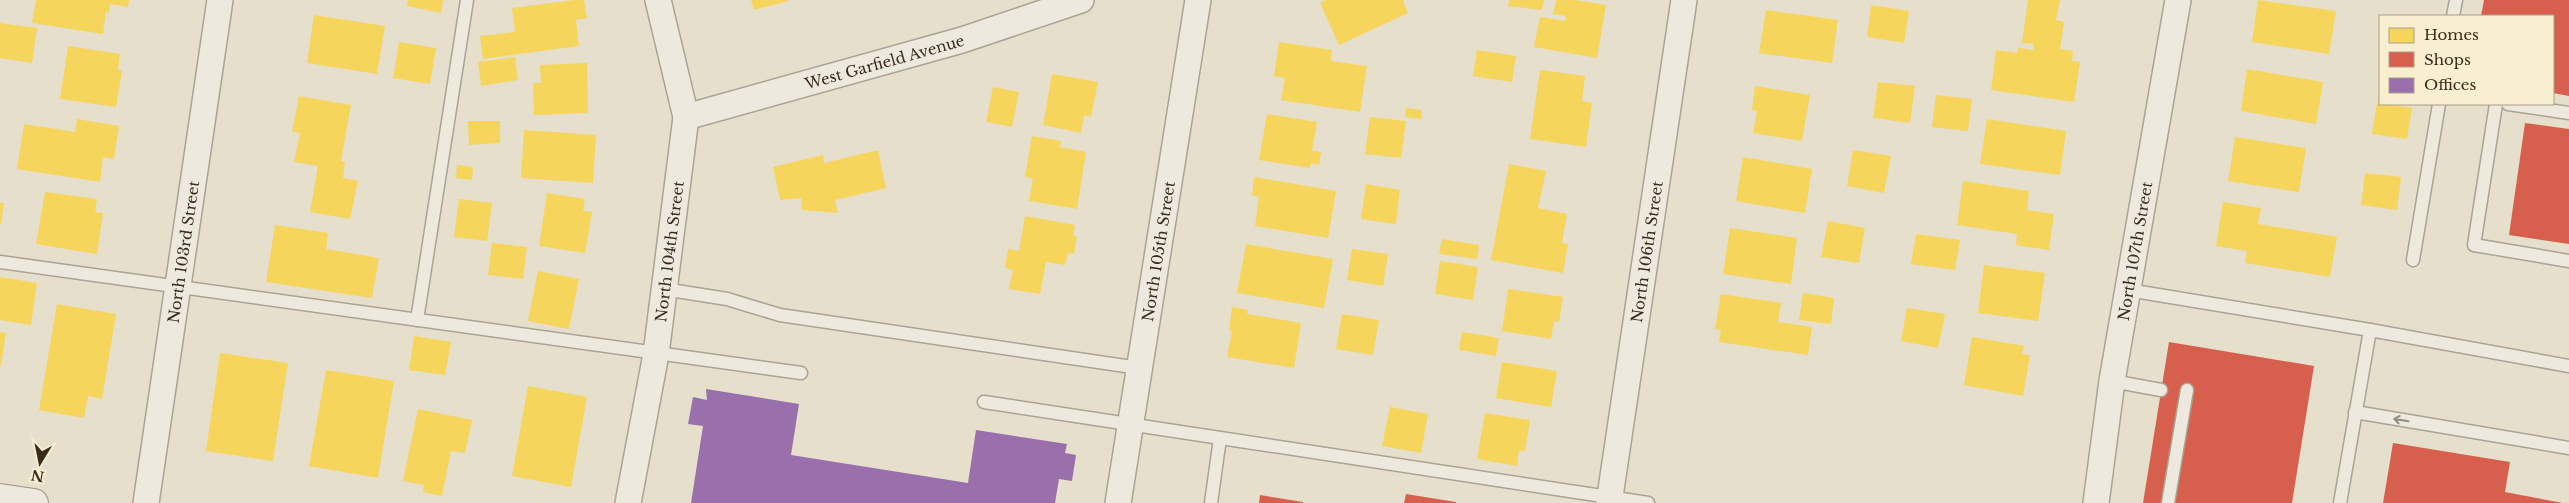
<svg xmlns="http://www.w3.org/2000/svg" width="2569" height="503" viewBox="0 0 2569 503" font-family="'Libre Baskerville',serif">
	<rect width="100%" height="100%" fill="#e6dfcb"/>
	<g fill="#f6d55c">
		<path d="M36,0H129L128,7L110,4L109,13L106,12L103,34L32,23Z"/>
		<path d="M408,0H443L441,13L407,6Z"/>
		<path d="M575,0H584L587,18L576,20L579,46L483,59L480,36L515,32L512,8Z"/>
		<path d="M751,0H788V1L754,10Z"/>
		<path d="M1326,0H1403L1408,13L1339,45L1320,3Z"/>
		<path d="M1509,0H1544L1542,10L1508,6Z"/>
		<path d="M1556,0H1575L1606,5L1597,58L1534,47L1540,17L1565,21L1566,16L1553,14Z"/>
		<path d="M2028,0H2060L2056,20L2064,22L2060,49L2073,51L2072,61L2080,62L2074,102L1991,90L1996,50L2017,53L2018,48L2033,50L2034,44L2022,43Z"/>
		<path d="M2258,0L2336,11L2329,54L2252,42Z"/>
		<path d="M1871,5L1909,11L1904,43L1867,37Z"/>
		<path d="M1766,10L1838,20L1832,63L1759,53Z"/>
		<path d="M314,15L385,26L377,74L307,63Z"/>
		<path d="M0,23L37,28L32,63L0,58Z"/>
		<path d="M399,42L436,48L430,84L393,78Z"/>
		<path d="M1279,42L1332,50L1331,61L1367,66L1360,112L1281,100L1285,78L1274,76Z"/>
		<path d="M68,46L120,54L118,70L122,71L116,107L60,99Z"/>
		<path d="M1477,50L1516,56L1512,82L1473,76Z"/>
		<path d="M515,57L518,80L481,86L478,62Z"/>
		<path d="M587,63L588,113L534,115L533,83H541L540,65Z"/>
		<path d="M2247,69L2323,82L2316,124L2241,111Z"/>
		<path d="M1540,70L1585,76L1582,101L1592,103L1586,147L1530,139Z"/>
		<path d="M1052,74L1098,82L1091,117L1084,115L1081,133L1043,125Z"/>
		<path d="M1878,82L1915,86L1910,123L1873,118Z"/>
		<path d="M1755,86L1810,95L1802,141L1753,133L1757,111L1752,110Z"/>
		<path d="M993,87L1019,92L1012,127L986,122Z"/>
		<path d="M1936,95L1972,99L1968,131L1932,127Z"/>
		<path d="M299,96L351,105L341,161L345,162L343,178L358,181L350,219L310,212L318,166L294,162L300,133L292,132Z"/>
		<path d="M2377,103L2412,108L2407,139L2372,134Z"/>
		<path d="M1406,108L1422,110L1421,119L1405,117Z"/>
		<path d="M1267,114L1317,122L1312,151L1321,152L1319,165L1311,163L1310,168L1259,160Z"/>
		<path d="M1370,117L1406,121L1401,158L1365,154Z"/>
		<path d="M77,119L119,126L114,159L103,157L100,182L17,169L24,124L75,132Z"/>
		<path d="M1987,119L2066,131L2060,175L1980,164Z"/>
		<path d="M468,121H500V143L469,145Z"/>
		<path d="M524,130L596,135L593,183L521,178Z"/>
		<path d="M1032,136L1061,141L1060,147L1086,152L1077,209L1029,201L1033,179L1025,177Z"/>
		<path d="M2235,137L2306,148L2299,192L2228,181Z"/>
		<path d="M878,150L886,188L835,200L838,213L802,210L801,198L780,200L773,167L823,155L824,163Z"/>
		<path d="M1853,150L1891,156L1884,193L1847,186Z"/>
		<path d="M1743,157L1812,169L1805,213L1736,201Z"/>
		<path d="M1509,164L1546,171L1538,208L1567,214L1562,243L1568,244L1563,273L1491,260Z"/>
		<path d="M457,165L473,167L472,180L456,178Z"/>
		<path d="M2365,173L2401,177L2397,210L2361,205Z"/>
		<path d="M1254,177L1336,191L1328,238L1255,226L1259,197L1252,195Z"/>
		<path d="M1963,181L2029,191L2027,210L2054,214L2049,250L2016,245L2017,234L1957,225Z"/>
		<path d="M1366,184L1400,190L1396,224L1361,219Z"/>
		<path d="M45,192L97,199L95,212L103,213L97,254L36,244Z"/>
		<path d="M547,193L585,199L583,211L592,212L585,253L539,246Z"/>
		<path d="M459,199L492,203L487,241L454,237Z"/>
		<path d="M2223,202L2261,208L2258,224L2337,237L2330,277L2245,263L2247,251L2216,246Z"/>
		<path d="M0,203H4L1,224H0Z"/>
		<path d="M1025,216L1075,225L1073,236L1077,237L1074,254L1068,253L1065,265L1046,262L1040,294L1009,289L1013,270L1005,268L1008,249L1019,251Z"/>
		<path d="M1828,221L1865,228L1859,263L1821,257Z"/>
		<path d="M275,225L328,233L326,249L379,258L372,298L266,282Z"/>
		<path d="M1730,228L1797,238L1791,284L1723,274Z"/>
		<path d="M1916,234L1960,240L1955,270L1911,264Z"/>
		<path d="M1442,239L1479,245L1477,259L1439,254Z"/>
		<path d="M492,243L527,247L523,279L488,275Z"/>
		<path d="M1246,244L1333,259L1324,308L1237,293Z"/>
		<path d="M1352,249L1388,254L1383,286L1347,280Z"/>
		<path d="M1440,261L1478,267L1473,300L1435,294Z"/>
		<path d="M1984,265L2045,273L2038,321L1978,313Z"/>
		<path d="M538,271L579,279L569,329L528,321Z"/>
		<path d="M0,277L37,283L31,325L0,320Z"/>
		<path d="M1508,289L1563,297L1559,322L1554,321L1551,339L1502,331Z"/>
		<path d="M1803,293L1834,298L1831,324L1799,320Z"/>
		<path d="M1721,294L1781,303L1778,322L1812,327L1808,355L1719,342L1721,330L1715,329Z"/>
		<path d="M57,304L116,314L102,399L88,396L84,418L39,410Z"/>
		<path d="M1232,307L1248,310L1247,314L1301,323L1294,368L1227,357L1232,331H1229Z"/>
		<path d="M1907,308L1945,314L1938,348L1901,341Z"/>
		<path d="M1342,314L1379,320L1373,355L1336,349Z"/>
		<path d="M0,332L6,333L1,366L0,365Z"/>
		<path d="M1462,332L1499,338L1496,356L1459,350Z"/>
		<path d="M414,336L451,342L445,375L409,370Z"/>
		<path d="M1972,337L2024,346L2022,354L2030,355L2023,396L1964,385Z"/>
		<path d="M220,353L288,363L273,461L206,451Z"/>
		<path d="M1502,362L1557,371L1551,407L1496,398Z"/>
		<path d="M326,370L394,381L378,478L309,466Z"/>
		<path d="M528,386L587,397L571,487L512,476Z"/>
		<path d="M1390,407L1428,414L1421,453L1382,446Z"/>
		<path d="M418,409L472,420L465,453L451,451L442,496L423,492L424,485L403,481Z"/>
		<path d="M1485,413L1530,420L1525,451L1519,450L1517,466L1477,459Z"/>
	</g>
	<g fill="#d6604d">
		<path d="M2484,0H2569V96L2553,93V16H2481Z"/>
		<path d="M2525,123L2569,129V244L2509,235Z"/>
		<path d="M2169,342L2314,366L2292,503H2143Z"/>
		<path d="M2393,443L2510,462L2505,492L2563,503H2383Z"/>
		<path d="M1406,494L1456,502V503H1404Z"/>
		<path d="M1260,495L1303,502V503H1259Z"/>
	</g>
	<path fill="#9970ab" d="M706,389L799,404L791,455L968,483L976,430L1067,444L1065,453L1076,455L1072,481L1059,479L1055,503H691L703,426L688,424L693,397L707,400Z"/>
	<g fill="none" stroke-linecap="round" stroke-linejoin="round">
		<g stroke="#aba395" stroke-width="15">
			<g id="service">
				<path d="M2453,16L2456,0"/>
				<path d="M2496,104L2474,245L2569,261"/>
				<path d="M2508,104L2569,113"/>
				<path d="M2413,260L2439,104"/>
				<path d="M0,262L801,373"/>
				<path d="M664,289L727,299L780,315L1139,368"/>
				<path d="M2128,290L2370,330"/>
				<path d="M417,320L467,0"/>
				<path d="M2112,381L2161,390"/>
				<path d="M984,402L1648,503"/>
				<path d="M2355,412L2569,448"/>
				<path d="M1211,503L1220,438"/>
				<path d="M2168,503L2187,390"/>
				<path d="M2340,503L2370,330L2569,366"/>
			</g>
		</g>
		<g stroke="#aba395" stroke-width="28">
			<g id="minor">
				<path id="s1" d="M686,117L962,40L1081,0"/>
				<path id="s2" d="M146,503L220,0"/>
				<path id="s3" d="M628,503L656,354L686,117L658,0"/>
				<path id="s4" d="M1118,503L1198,0"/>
				<path id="s5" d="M1609,503L1684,0"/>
				<path id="s6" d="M2096,503L2112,381L2178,0"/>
			</g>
		</g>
		<g stroke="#9a9385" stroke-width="30">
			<path id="secondary" d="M0,498L34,503"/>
		</g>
		<use href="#service" stroke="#ede9de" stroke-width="12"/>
		<use href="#minor" stroke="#ede9de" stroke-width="25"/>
		<use href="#secondary" stroke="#ede9de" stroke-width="28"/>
	</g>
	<defs><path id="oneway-shaft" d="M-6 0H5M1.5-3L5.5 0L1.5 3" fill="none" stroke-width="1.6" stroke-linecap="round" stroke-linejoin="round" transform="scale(1.25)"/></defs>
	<use stroke="#948a7d" href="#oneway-shaft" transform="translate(2401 420) rotate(-170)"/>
	<g text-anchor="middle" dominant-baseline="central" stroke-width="5" stroke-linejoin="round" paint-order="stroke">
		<g font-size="15" fill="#3a2c1c" stroke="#f8eed0">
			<text stroke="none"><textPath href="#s1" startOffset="206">West Garfield Avenue</textPath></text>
			<text stroke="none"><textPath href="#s3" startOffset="255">North 104th Street</textPath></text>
			<text stroke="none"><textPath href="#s4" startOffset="255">North 105th Street</textPath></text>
			<text stroke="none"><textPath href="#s6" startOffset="255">North 107th Street</textPath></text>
			<text stroke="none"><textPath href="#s2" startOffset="254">North 103rd Street</textPath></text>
			<text stroke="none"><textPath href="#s5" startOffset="254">North 106th Street</textPath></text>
		</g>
	</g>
	<rect x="2379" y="15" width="175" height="90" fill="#f8eed0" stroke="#aca088"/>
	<rect x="2389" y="28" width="25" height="15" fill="#f6d55c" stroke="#aca088"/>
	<text x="2424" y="40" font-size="15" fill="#3a2c1c">Homes</text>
	<rect x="2389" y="52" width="25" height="15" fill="#d6604d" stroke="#aca088"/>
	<text x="2424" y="65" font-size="15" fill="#3a2c1c">Shops</text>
	<rect x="2389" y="78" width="25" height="15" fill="#9970ab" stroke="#aca088"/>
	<text x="2424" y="90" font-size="15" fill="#3a2c1c">Offices</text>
	<g transform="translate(40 463) rotate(190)" stroke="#f8eed0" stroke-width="4" paint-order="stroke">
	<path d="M0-4L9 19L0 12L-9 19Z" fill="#3a2c1c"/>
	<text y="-8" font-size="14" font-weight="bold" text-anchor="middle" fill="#3a2c1c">N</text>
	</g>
</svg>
